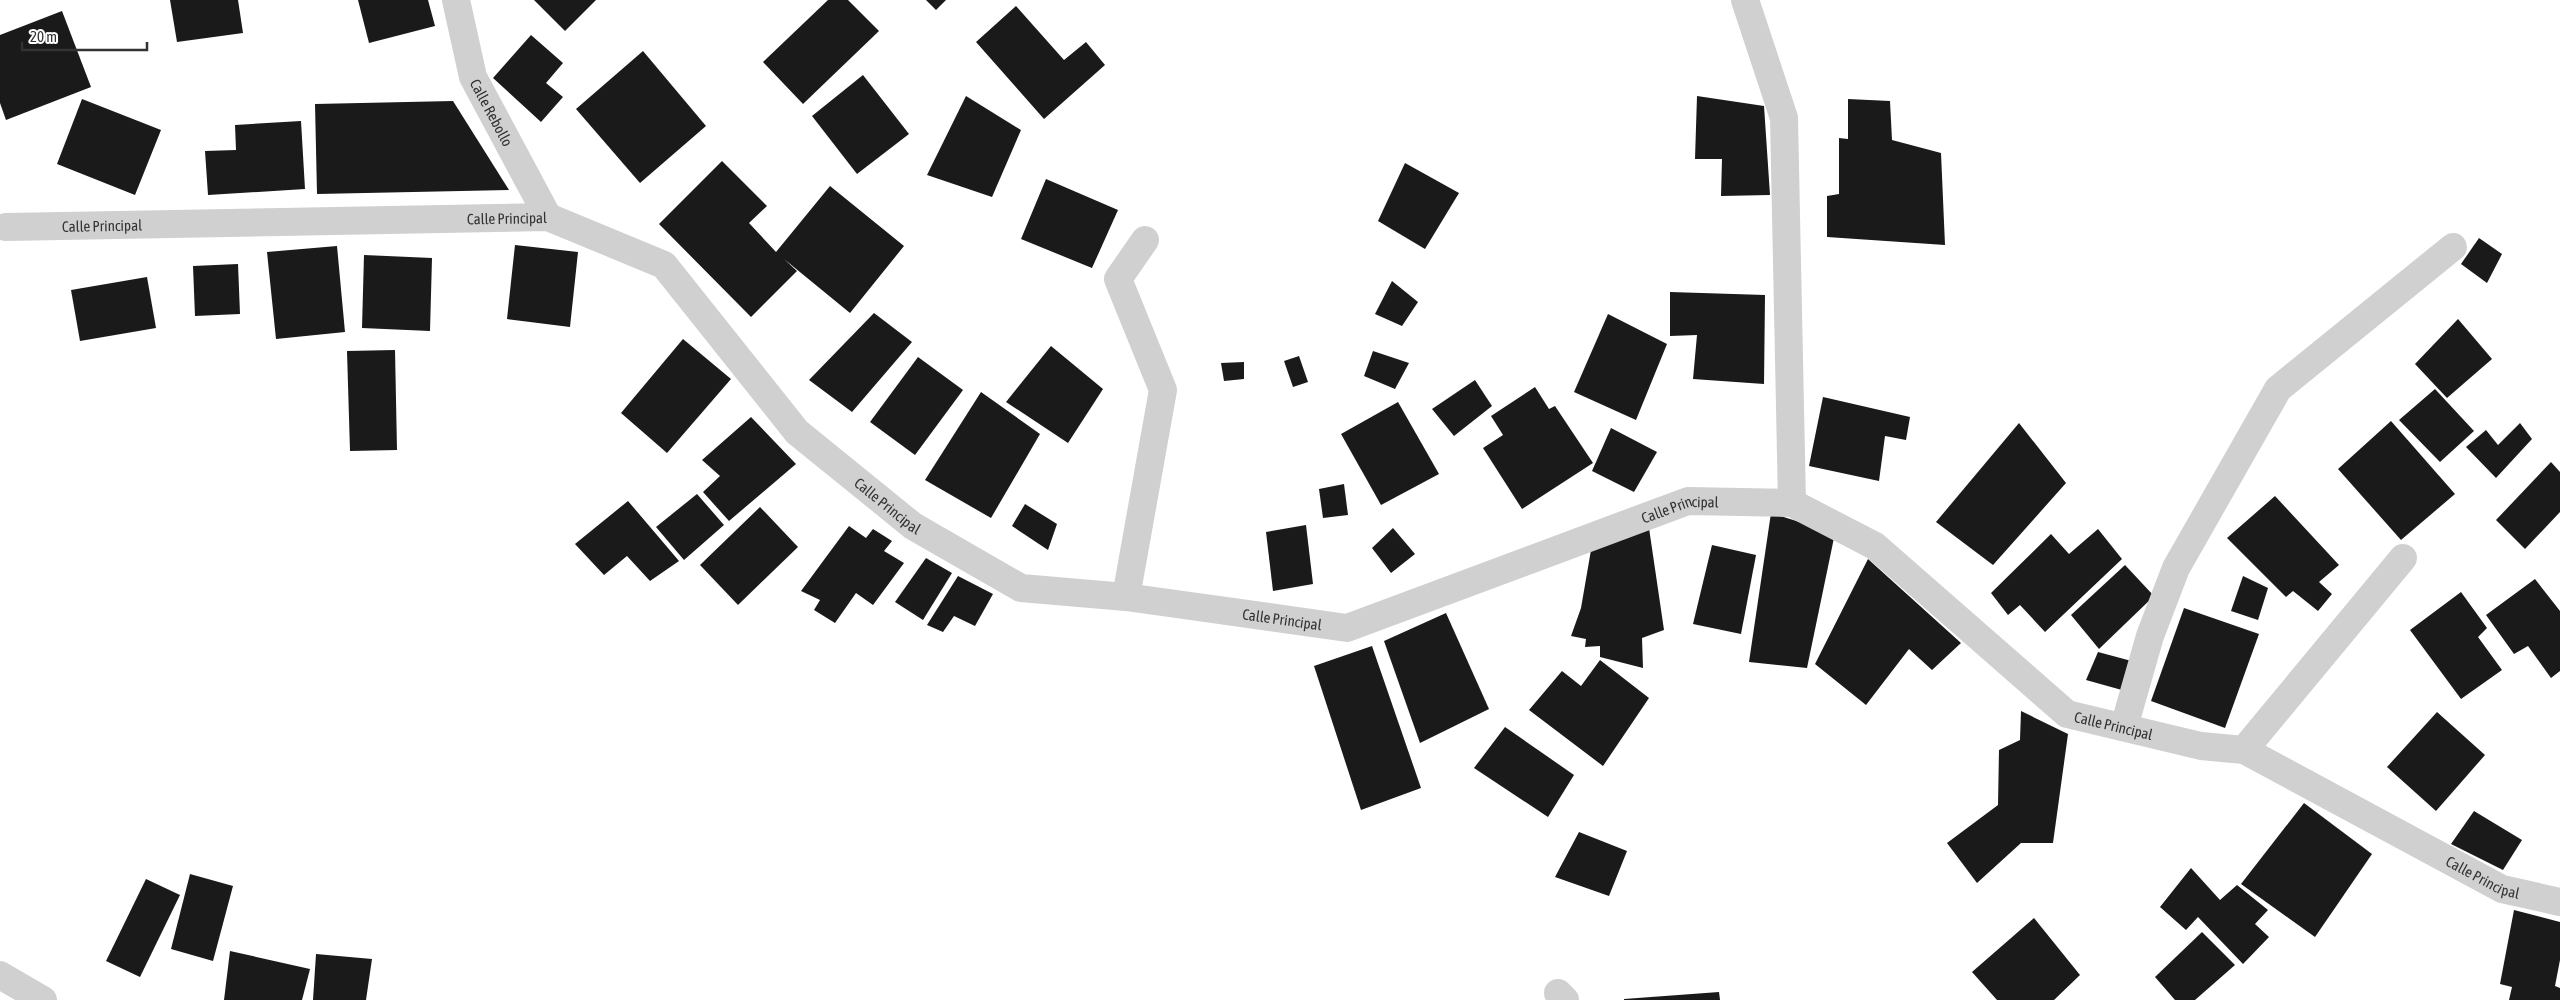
<svg xmlns="http://www.w3.org/2000/svg" width="2560" height="1000" viewBox="0 0 2560 1000" font-family="'Asap Condensed',sans-serif">
	<rect width="100%" height="100%" fill="#fff"/>
	<g fill="#1a1a1a">
		<path d="M170,0H238L243,33L177,42Z"/>
		<path d="M358,0H428L435,26L369,43Z"/>
		<path d="M534,0H596L565,31Z"/>
		<path d="M828,0H848L879,31L803,104L763,62Z"/>
		<path d="M926,0H946L936,10Z"/>
		<path d="M1016,6L1064,60L1086,42L1105,65L1044,119L976,42Z"/>
		<path d="M62,11L91,87L6,120L0,103V35Z"/>
		<path d="M531,35L563,63L546,83L563,97L541,122L493,78Z"/>
		<path d="M643,51L706,126L640,183L576,109Z"/>
		<path d="M863,75L909,134L857,174L812,116Z"/>
		<path d="M966,96L1021,130L992,197L927,175Z"/>
		<path d="M1697,96L1764,106L1770,195L1721,196L1722,159H1695Z"/>
		<path d="M82,99L161,130L135,195L57,164Z"/>
		<path d="M1848,99L1890,101L1892,140L1941,153L1945,245L1827,237V196L1839,194V138L1848,139Z"/>
		<path d="M453,101L509,190L317,194L315,104Z"/>
		<path d="M301,121L305,189L208,195L205,151L236,150L235,125Z"/>
		<path d="M722,161L767,206L749,223L776,252L830,186L904,246L850,313L784,259L797,271L751,317L659,224Z"/>
		<path d="M1405,163L1459,193L1425,249L1378,221Z"/>
		<path d="M1046,179L1118,210L1092,268L1021,239Z"/>
		<path d="M2479,238L2502,254L2487,283L2461,264Z"/>
		<path d="M515,245L578,252L570,327L507,319Z"/>
		<path d="M337,246L345,332L276,339L267,252Z"/>
		<path d="M364,255L432,258L430,331L362,328Z"/>
		<path d="M238,264L240,314L195,316L193,266Z"/>
		<path d="M147,277L156,328L80,341L71,290Z"/>
		<path d="M1392,281L1418,302L1402,326L1375,314Z"/>
		<path d="M1670,292L1765,295L1764,384L1693,379L1697,335L1670,336Z"/>
		<path d="M874,313L912,342L852,412L809,380Z"/>
		<path d="M1608,314L1667,344L1636,420L1574,392Z"/>
		<path d="M2458,319L2492,359L2447,398L2415,364Z"/>
		<path d="M683,339L731,379L667,453L621,413Z"/>
		<path d="M1051,346L1103,389L1068,443L1006,402Z"/>
		<path d="M395,350L397,450L350,451L347,351Z"/>
		<path d="M1373,351L1409,363L1395,389L1364,376Z"/>
		<path d="M1299,356L1308,382L1293,387L1284,361Z"/>
		<path d="M918,357L963,390L915,455L870,422Z"/>
		<path d="M1244,362V379L1224,381L1221,363Z"/>
		<path d="M1475,380L1492,406L1454,436L1432,409Z"/>
		<path d="M1535,387L1549,409L1555,406L1593,463L1522,509L1483,448L1503,435L1491,416Z"/>
		<path d="M2435,389L2474,431L2440,462L2399,420Z"/>
		<path d="M981,392L1040,434L991,518L925,480Z"/>
		<path d="M1823,397L1910,417L1906,440L1885,436L1879,481L1809,466Z"/>
		<path d="M1398,402L1439,474L1381,505L1341,434Z"/>
		<path d="M751,417L796,464L729,521L703,492L720,476L702,460Z"/>
		<path d="M2391,421L2455,494L2401,540L2338,469Z"/>
		<path d="M2019,423L2066,483L1993,565L1936,522Z"/>
		<path d="M2520,423L2532,439L2496,478L2466,447L2486,430L2498,445Z"/>
		<path d="M1611,428L1657,452L1634,492L1592,471Z"/>
		<path d="M2551,462L2560,472V512L2525,549L2496,520Z"/>
		<path d="M1344,484L1348,515L1323,518L1319,489Z"/>
		<path d="M697,494L724,525L684,560L656,527Z"/>
		<path d="M2275,496L2339,565L2319,582L2332,594L2318,611L2293,591L2286,597L2227,538Z"/>
		<path d="M628,501L679,561L650,581L627,556L604,575L575,544Z"/>
		<path d="M1025,504L1057,524L1048,550L1012,526Z"/>
		<path d="M760,507L798,547L738,605L700,565Z"/>
		<path d="M1771,513L1835,533L1807,668L1749,662Z"/>
		<path d="M1306,525L1313,584L1273,591L1266,532Z"/>
		<path d="M849,526L866,538L873,529L892,541L884,551L904,563L873,605L856,593L835,623L814,610L820,600L801,591Z"/>
		<path d="M1393,528L1415,554L1391,573L1372,548Z"/>
		<path d="M1649,528L1664,630L1642,638L1643,668L1600,657V646L1585,647L1586,639L1571,636L1581,608L1591,550Z"/>
		<path d="M2098,529L2122,559L2045,632L2020,605L2008,615L1991,593L2051,534L2069,554Z"/>
		<path d="M1712,545L1756,555L1741,634L1693,624Z"/>
		<path d="M926,558L952,573L923,620L895,602Z"/>
		<path d="M1868,559L1961,643L1932,670L1909,649L1866,705L1815,664Z"/>
		<path d="M2125,565L2154,596L2099,649L2071,615Z"/>
		<path d="M958,576L993,594L975,626L954,616L943,632L927,625Z"/>
		<path d="M2243,576L2268,588L2258,620L2231,611Z"/>
		<path d="M2535,579L2560,611V671L2551,678L2528,646L2514,654L2486,615Z"/>
		<path d="M2461,592L2487,628L2478,637L2502,670L2461,699L2410,630Z"/>
		<path d="M2184,608L2259,634L2225,728L2151,701Z"/>
		<path d="M1446,613L1489,709L1420,743L1384,641Z"/>
		<path d="M1372,646L1421,788L1361,810L1314,666Z"/>
		<path d="M2098,652L2139,663L2129,692L2086,680Z"/>
		<path d="M1600,660L1649,698L1603,766L1529,710L1562,671L1581,686Z"/>
		<path d="M2021,711L2068,734L2053,843H2021L1977,883L1947,843L1998,805L1999,750L2020,740Z"/>
		<path d="M2437,712L2485,755L2436,811L2387,767Z"/>
		<path d="M1505,727L1574,775L1548,817L1474,768Z"/>
		<path d="M2304,803L2372,854L2315,937L2241,884Z"/>
		<path d="M2474,811L2522,840L2503,870L2451,844Z"/>
		<path d="M1579,832L1627,851L1609,896L1555,877Z"/>
		<path d="M2191,868L2220,900L2237,885L2268,910L2255,924L2269,937L2243,964L2198,917L2186,930L2160,907Z"/>
		<path d="M190,874L233,886L213,961L171,949Z"/>
		<path d="M146,879L180,895L140,977L106,961Z"/>
		<path d="M2514,910L2560,922V960L2555,986L2560,988V1000H2509L2512,987L2500,984Z"/>
		<path d="M2034,918L2080,975L2054,1000H1997L1972,972Z"/>
		<path d="M2202,932L2235,965L2195,1000H2175L2155,977Z"/>
		<path d="M230,951L310,969L302,1000H224Z"/>
		<path d="M316,954L372,959L366,1000H313Z"/>
		<path d="M1719,992L1720,1000H1624V999Z"/>
	</g>
	<g fill="none" stroke-linecap="round" stroke-linejoin="round">
		<g stroke="#d0d0d0" stroke-width="28">
			<path id="s1" d="M456,0L473,77L548,217"/>
			<path d="M1745,0L1784,118L1792,503"/>
			<path id="s2" d="M6,227L548,217L664,265L797,432L913,526L1021,588L1126,597L1347,628L1688,501L1792,503L1875,546L2067,714L2201,746L2244,750L2502,889L2560,902"/>
			<path d="M1126,597L1163,390L1118,279L1145,240"/>
			<path d="M2124,727L2150,636L2176,568L2278,389L2453,247"/>
			<path d="M2244,750L2403,558"/>
			<path d="M0,975L43,1000"/>
			<path d="M1558,993L1565,1000"/>
		</g>
	</g>
	<g text-anchor="middle" dominant-baseline="central" stroke-width="5" stroke-linejoin="round" paint-order="stroke">
		<g font-size="15" fill="#333" stroke="#fff">
			<text stroke="none"><textPath href="#s1" startOffset="119">Calle Rebollo</textPath></text>
			<text stroke="none"><textPath href="#s2" startOffset="501">Calle Principal</textPath></text>
			<text stroke="none"><textPath href="#s2" startOffset="96">Calle Principal</textPath></text>
			<text stroke="none"><textPath href="#s2" startOffset="998">Calle Principal</textPath></text>
			<text stroke="none"><textPath href="#s2" startOffset="1838">Calle Principal</textPath></text>
			<text stroke="none"><textPath href="#s2" startOffset="1418">Calle Principal</textPath></text>
			<text stroke="none"><textPath href="#s2" startOffset="2348">Calle Principal</textPath></text>
			<text stroke="none"><textPath href="#s2" startOffset="2752">Calle Principal</textPath></text>
		</g>
	</g>
	<path d="M22 42v8h125v-8" fill="none" stroke="#333333" stroke-width="2.5"/>
	<text x="30" y="42" font-size="15" fill="#333333" stroke="#ffffff" stroke-width="4" paint-order="stroke">20 m</text>
</svg>
